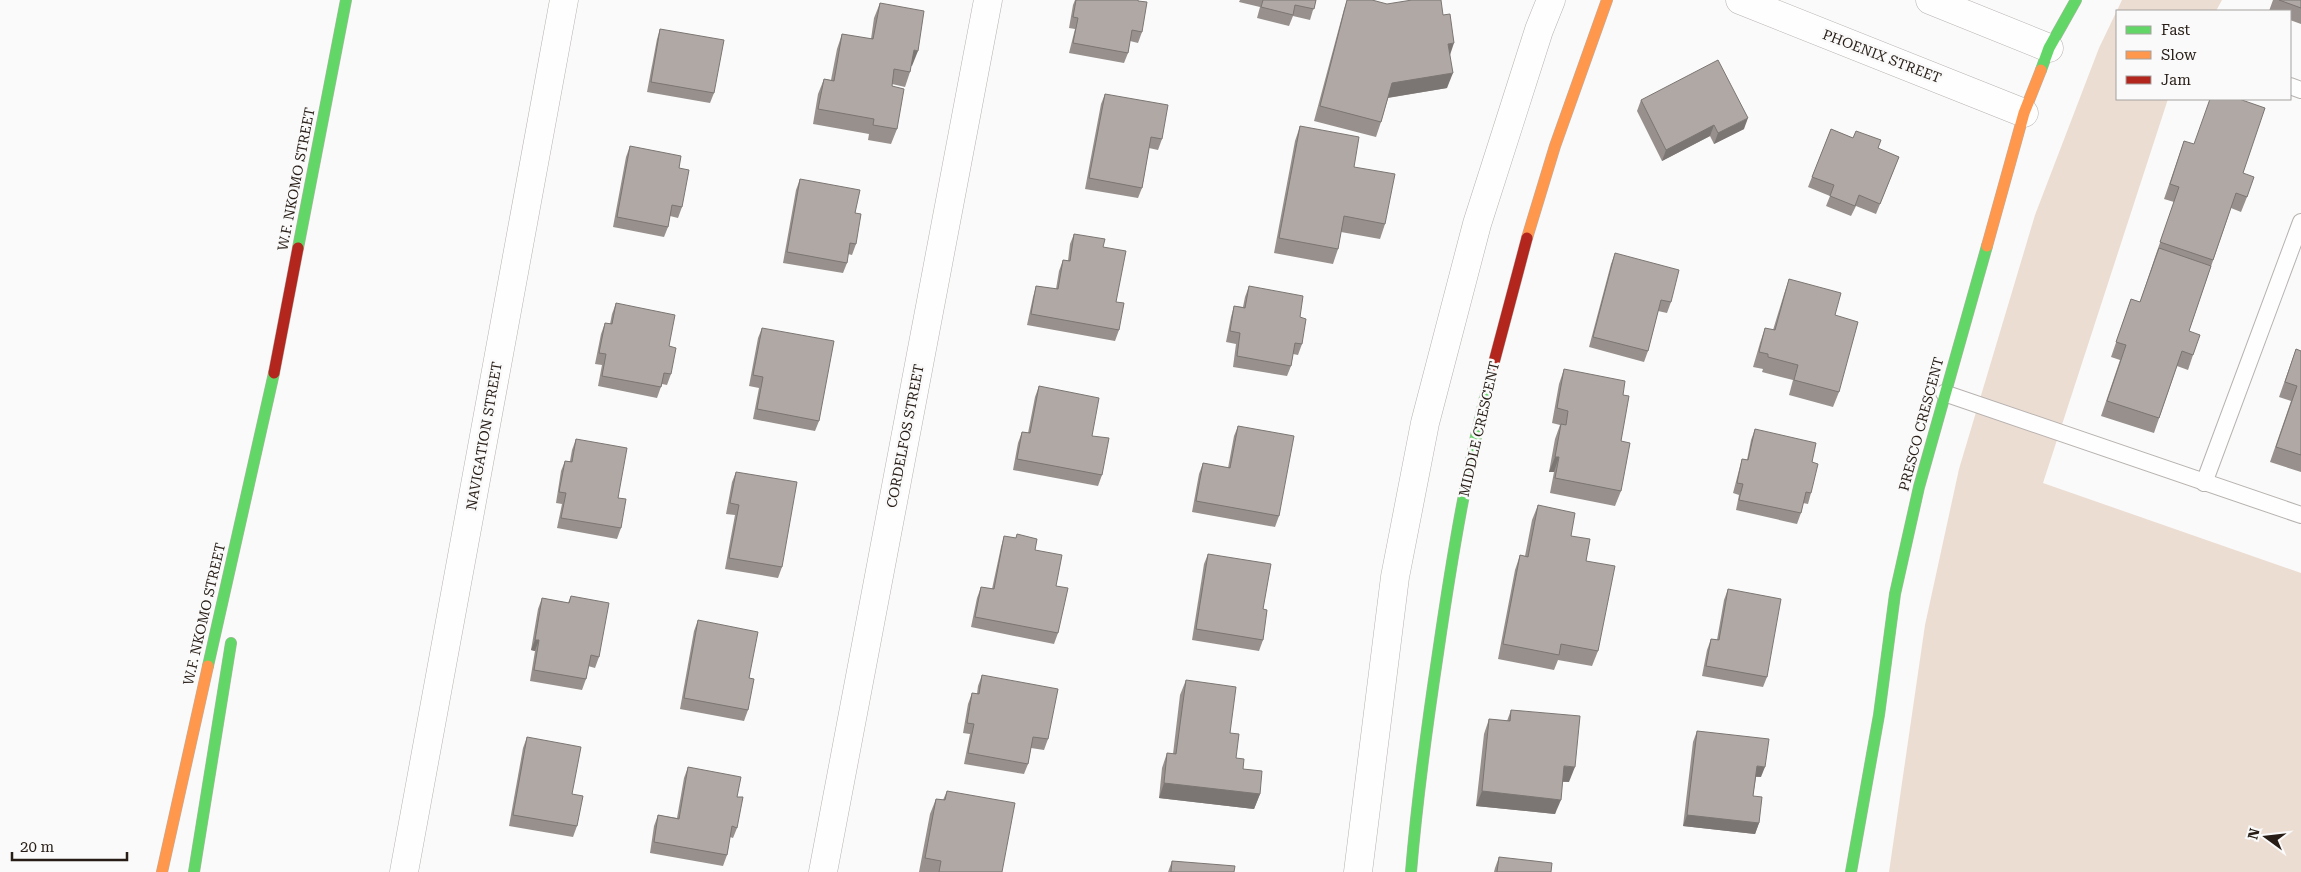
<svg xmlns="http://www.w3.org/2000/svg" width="2301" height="872" viewBox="0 0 2301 872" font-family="'Roboto Serif',serif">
	<rect width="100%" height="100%" fill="#fafafa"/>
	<path fill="#ecddd3" d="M2122,0H2222L2216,11H2117V99H2168L2043,483L2301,573V872H1889L1925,625L1959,469L2035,215L2099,48Z"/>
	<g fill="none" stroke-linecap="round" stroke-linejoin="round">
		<g stroke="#b7b2af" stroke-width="18">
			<g id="lane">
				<path d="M2290,86L2301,90"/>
				<path d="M1944,393L2301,515"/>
				<path d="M2204,483L2301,222"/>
			</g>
		</g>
		<g stroke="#b7b2af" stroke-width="29">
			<g id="street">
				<path d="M1740,0L2024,113"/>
				<path d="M1930,0L2049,48"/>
				<path d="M404,872L564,0"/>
				<path d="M823,872L988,0"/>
				<path d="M1358,872L1395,577L1425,423L1477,224L1539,30L1551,0"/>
			</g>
		</g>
		<g stroke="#b7b2af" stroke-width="12">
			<g id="fast">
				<path d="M2041,70L2049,48L2076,0"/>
				<path d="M298,248L346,0"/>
				<path d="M208,666L274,373"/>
				<path d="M194,872L231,643"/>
				<path d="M1411,872C1417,799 1427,726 1438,653C1452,557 1468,460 1493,366"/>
				<path d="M1851,872L1879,715L1895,594L1919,487L1987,246"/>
			</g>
		</g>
		<g stroke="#b7b2af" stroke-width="12">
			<g id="slow">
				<path d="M1527,238L1555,146L1607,0"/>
				<path d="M1987,246L2024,113L2041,70"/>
				<path d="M162,872L208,666"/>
			</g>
		</g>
		<g stroke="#b7b2af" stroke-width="12">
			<g id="jam">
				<path d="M1493,366L1527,238"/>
				<path d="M274,373L298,248"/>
			</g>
		</g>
		<use href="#lane" stroke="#fefefe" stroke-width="16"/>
		<use href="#street" stroke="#fefefe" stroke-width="28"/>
		<use href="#fast" stroke="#63d668" stroke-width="11"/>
		<use href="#slow" stroke="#ff974d" stroke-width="11"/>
		<use href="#jam" stroke="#b3261e" stroke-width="11"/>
	</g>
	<g fill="#97908d">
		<path d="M1075,0H1138L1142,32L1138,43L1130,41L1128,53L1124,63L1069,53L1075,29L1069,28L1073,5Z"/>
		<path d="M1240,0H1316L1310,20L1293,16L1289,26L1257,18L1260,7L1239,2Z"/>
		<path d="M1347,0H1372L1450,55L1447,88L1388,98L1381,122L1376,137L1314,121L1344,9Z"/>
		<path d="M2273,0H2301V24L2290,20V11H2269Z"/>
		<path d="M880,3L912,66H911L910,72L905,87L892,84L897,129L891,144L868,140L869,134L813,124L818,94L824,79L831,80L837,49L842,34L871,39L874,18Z"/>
		<path d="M660,29L714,93L710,103L647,92L657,39Z"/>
		<path d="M1105,94L1162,139L1158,150L1149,148L1142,188L1138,198L1085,189L1101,104Z"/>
		<path d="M1641,100L1744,129L1714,144L1710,136L1662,161L1637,111Z"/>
		<path d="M1300,126L1354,167L1385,224L1380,239L1341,232L1338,249L1333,264L1274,253L1295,141Z"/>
		<path d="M1831,129L1899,157L1876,214L1856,206L1851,216L1826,206L1830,196L1808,187Z"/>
		<path d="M2184,141L2243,173L2247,197L2241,212L2231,208L2189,331L2193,355L2188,370L2177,366L2154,433L2101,416L2120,360L2111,357L2131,299L2140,302L2155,257L2174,202L2164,199Z"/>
		<path d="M630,146L679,168L682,207L678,218L670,216L668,227L664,237L613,227L626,157Z"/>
		<path d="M800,179L855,213L856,244L852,255L848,254L847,263L843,273L783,263L796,190Z"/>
		<path d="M1074,234L1103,247L1116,302L1119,330L1115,341L1027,325L1033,297L1036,286L1056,289L1059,271L1063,260L1068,261L1070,244Z"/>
		<path d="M1615,253L1671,302L1667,313L1658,311L1648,351L1644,362L1589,347L1611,264Z"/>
		<path d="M1789,279L1835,315L1839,392L1833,407L1789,395L1793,380L1762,372L1763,369L1753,367L1760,343L1765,328L1773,330L1784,294Z"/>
		<path d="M1249,286L1300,317L1302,344L1298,355L1293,354L1291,366L1287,376L1233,367L1236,344L1226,342L1231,317L1234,306L1243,307L1245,297Z"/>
		<path d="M616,303L669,346L671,374L667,385L662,384L657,398L598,386L602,365L595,364L601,334L605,323L610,324L612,314Z"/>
		<path d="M762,328L819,421L815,431L753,419L759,388L749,386L758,338Z"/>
		<path d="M2296,349L2301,351V472L2270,462L2291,401L2279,397Z"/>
		<path d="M1564,369L1623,395L1621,441V491L1615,506L1550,493L1554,472H1549L1555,439L1560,425L1552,423L1559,384Z"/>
		<path d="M1039,386L1092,436L1102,475L1098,486L1013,470L1018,443L1022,432L1028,433L1035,397Z"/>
		<path d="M1238,426L1279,516L1275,527L1192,512L1199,474L1203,463L1228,468L1234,436Z"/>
		<path d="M1755,429L1812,462L1811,493L1808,504L1803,503L1801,513L1797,524L1736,510L1739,495L1733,493L1739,470L1742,459L1747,460L1751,440Z"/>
		<path d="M576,439L618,498L621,528L617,539L557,528L562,504L556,503L561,471L565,461H570L572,450Z"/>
		<path d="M736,472L782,567L778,578L725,569L735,515L726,514L732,482Z"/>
		<path d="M1538,505L1571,536L1586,561L1598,651L1592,666L1558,660L1554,670L1498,659L1515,570L1520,555L1525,556L1532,520Z"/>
		<path d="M1004,536L1035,550L1056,586L1058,633L1054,644L971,627L977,598L981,587L992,589L1001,547Z"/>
		<path d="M1208,554L1263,609V640L1259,651L1192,640L1204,564Z"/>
		<path d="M1728,589L1767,677L1763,687L1702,676L1707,650L1711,639L1717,640L1724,600Z"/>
		<path d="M571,596L599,657L595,668L588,666L586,679L582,690L530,681L535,651L531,650L538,609L542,598L568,603Z"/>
		<path d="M698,620L749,678L748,710L744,721L680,709L694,631Z"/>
		<path d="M982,675L1048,739L1044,750L1031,748L1028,764L1024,774L964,764L970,734L963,733L968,704L972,693L977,694L978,686Z"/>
		<path d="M1186,680L1230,733L1236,758L1260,794L1254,809L1159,798L1162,768L1167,753L1173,754L1180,695Z"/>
		<path d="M1511,710L1569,782H1562L1555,814L1476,806L1484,734L1489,719L1507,721Z"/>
		<path d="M1697,731L1761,777H1756L1753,796L1759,823L1755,834L1683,826L1693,742Z"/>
		<path d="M527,737L572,794L577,826L573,837L509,826L523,748Z"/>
		<path d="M688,767L737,797V828L733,838L730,837L727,855L723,866L650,853L654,826L658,815L677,818L684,778Z"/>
		<path d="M947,791L1002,872H919L930,814L936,799L943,800Z"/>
		<path d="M1499,857L1551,872H1494L1495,868Z"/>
		<path d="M1172,861L1234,872H1168Z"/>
	</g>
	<g fill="#7b7673">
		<path d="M1454,43L1449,58L1448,44Z"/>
		<path d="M914,50L918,51L912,66L908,65Z"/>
		<path d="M1453,73L1447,88L1386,98L1392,83Z"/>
		<path d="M1748,118L1744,129L1714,144L1718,133Z"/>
		<path d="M1714,125L1710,136L1662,161L1666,150Z"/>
		<path d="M1555,457H1559L1554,472H1549Z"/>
		<path d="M535,640H539L535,651L531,650Z"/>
		<path d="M1564,766L1575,767L1569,782L1558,781Z"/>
		<path d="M1757,766L1765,767L1761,777L1753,776Z"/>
		<path d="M1164,783L1260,794L1254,809L1159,798Z"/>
		<path d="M1482,791L1561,800L1555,814L1476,806Z"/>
		<path d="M1687,815L1759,823L1755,834L1683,826Z"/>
	</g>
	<g fill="#b0a8a4" stroke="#7b7673">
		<path d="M1076,0H1138V1L1147,2L1142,32L1132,30L1128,53L1073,43L1078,18L1073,17Z"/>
		<path d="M1263,0H1316L1314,9L1295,5L1293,15L1261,7Z"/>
		<path d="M1347,0H1372L1387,4L1412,0H1441L1443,15L1450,14L1454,43L1448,44L1453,73L1392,83L1381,122L1320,106Z"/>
		<path d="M2279,0H2301V8Z"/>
		<path d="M880,3L924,11L918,51L914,50L910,72L894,69L892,86L904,89L897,129L873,125L874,119L818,109L824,79L834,81L842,34L873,39Z"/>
		<path d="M660,29L724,40L714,93L651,82Z"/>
		<path d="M1718,60L1748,118L1718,133L1714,125L1666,150L1641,100Z"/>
		<path d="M1105,94L1168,105L1162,139L1151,137L1142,188L1089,178Z"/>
		<path d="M2210,99H2239L2265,108L2243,173L2254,177L2247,197L2236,193L2213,260L2160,242L2179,187L2170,184L2184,141L2194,144Z"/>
		<path d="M1300,126L1359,137L1354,167L1395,174L1385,224L1344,216L1338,249L1279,238Z"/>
		<path d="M1831,129L1853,138L1856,131L1881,140L1878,148L1899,157L1880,204L1859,195L1855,206L1830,196L1834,185L1812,177Z"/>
		<path d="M630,146L681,156L679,168L689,170L682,207L672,205L668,227L617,217Z"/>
		<path d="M800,179L860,190L855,213L861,214L856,244L850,243L847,263L787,252Z"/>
		<path d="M1074,234L1105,239L1103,247L1126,251L1116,302L1124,303L1119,330L1031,314L1036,286L1058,289L1063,260L1070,261Z"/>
		<path d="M2159,248L2211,266L2189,331L2200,335L2193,355L2182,351L2159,418L2107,401L2126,345L2116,342L2131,299L2140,302Z"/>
		<path d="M1615,253L1679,270L1671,302L1661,300L1648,351L1593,337Z"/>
		<path d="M1789,279L1841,293L1835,315L1858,322L1839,392L1794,380L1798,365L1768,357V354L1759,352L1765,328L1775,330Z"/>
		<path d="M1249,286L1303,296L1300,317L1306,319L1302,344L1295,343L1291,366L1237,356L1240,333L1230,331L1234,306L1245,308Z"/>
		<path d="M616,303L675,315L669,346L676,348L671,374L664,373L661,387L602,376L606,354L599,353L605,323L612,324Z"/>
		<path d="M762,328L834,341L819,421L757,409L763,377L753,375Z"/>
		<path d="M2296,349L2301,351V455L2276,447L2297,386L2285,382Z"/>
		<path d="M1564,369L1625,381L1623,395L1629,396L1621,441L1630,443L1621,491L1555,478L1559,457H1555L1561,424L1566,425L1568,411L1557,408Z"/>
		<path d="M1039,386L1099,398L1092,436L1109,438L1102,475L1017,459L1022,432L1030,433Z"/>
		<path d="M1238,426L1294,436L1279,516L1196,501L1203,463L1230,468Z"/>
		<path d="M1755,429L1816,443L1812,462L1818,464L1811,493L1806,492L1801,513L1739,500L1743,484L1737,483L1742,459L1748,460Z"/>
		<path d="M576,439L627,448L618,498L626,499L621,528L561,518L566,493L559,492L565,461L572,462Z"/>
		<path d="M736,472L797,482L782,567L729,558L739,505L730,503Z"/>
		<path d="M1538,505L1575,513L1571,536L1590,539L1586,561L1615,566L1598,651L1561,644L1559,655L1503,644L1520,555L1528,557Z"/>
		<path d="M1017,534L1037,539L1035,550L1062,555L1056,586L1068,588L1058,633L975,617L981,587L994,589L1004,536L1016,538Z"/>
		<path d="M1208,554L1271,564L1263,609L1267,610L1263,640L1196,629Z"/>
		<path d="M1728,589L1781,599L1767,677L1706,666L1711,639L1719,640Z"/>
		<path d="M571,596L609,603L599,657L591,655L586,679L534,670L539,640H535L542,598L569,603Z"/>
		<path d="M698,620L758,632L749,678L754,679L748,710L684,698Z"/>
		<path d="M982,675L1058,689L1048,739L1033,737L1028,764L968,753L974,724L967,723L972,693L979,694Z"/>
		<path d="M1186,680L1236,687L1230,733L1239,734L1236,758L1244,759L1243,769L1262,771L1260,794L1164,783L1167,753L1176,754Z"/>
		<path d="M1511,710L1580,716L1575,767L1564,766L1561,800L1482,791L1489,719L1510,721Z"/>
		<path d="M1697,731L1769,739L1765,767L1757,766L1753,796L1762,797L1759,823L1687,815Z"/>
		<path d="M527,737L581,747L572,794L583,796L577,826L513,815Z"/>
		<path d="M688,767L741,777L737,797H743L737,828L732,826L727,855L654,842L658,815L679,819Z"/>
		<path d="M947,791L1015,803L1002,872H939L941,861L925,858L936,799L945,800Z"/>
		<path d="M1499,857L1552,863L1551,872H1497Z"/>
		<path d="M1172,861L1235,866L1234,872H1171Z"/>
	</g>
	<g text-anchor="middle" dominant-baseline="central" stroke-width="5" stroke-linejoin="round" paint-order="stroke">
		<g font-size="14" fill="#271d16" stroke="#fafafa">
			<text transform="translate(1882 56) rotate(21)">PHOENIX STREET</text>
			<text transform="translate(296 179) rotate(-79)">W.F. NKOMO STREET</text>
			<text transform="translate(1921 424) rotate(-75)">PRESCO CRESCENT</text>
			<text transform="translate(1479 429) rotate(-77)">MIDDLE CRESCENT</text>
			<text transform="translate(484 436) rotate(-80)">NAVIGATION STREET</text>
			<text transform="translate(905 436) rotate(-79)">CORDELFOS STREET</text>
			<text transform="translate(204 614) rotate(-77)">W.F. NKOMO STREET</text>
		</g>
	</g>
	<rect x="2116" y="10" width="175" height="90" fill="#fafafa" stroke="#a6a29f"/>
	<rect x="2126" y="26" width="25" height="8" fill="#63d668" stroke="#a6a29f"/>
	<text x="2161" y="35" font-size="15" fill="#271d16">Fast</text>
	<rect x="2126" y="51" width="25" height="8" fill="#ff974d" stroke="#a6a29f"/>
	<text x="2161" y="60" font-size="15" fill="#271d16">Slow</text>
	<rect x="2126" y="76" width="25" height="8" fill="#b3261e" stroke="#a6a29f"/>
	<text x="2161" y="85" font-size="15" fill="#271d16">Jam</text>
	<g transform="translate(2266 837) rotate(285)" stroke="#fafafa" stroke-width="4" paint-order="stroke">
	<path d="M0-4L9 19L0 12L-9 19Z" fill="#271d16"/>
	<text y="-8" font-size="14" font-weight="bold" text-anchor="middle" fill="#271d16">N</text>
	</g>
	<path d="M12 852v8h115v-8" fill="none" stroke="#271d16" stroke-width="2.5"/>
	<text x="20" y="852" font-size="15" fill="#271d16" stroke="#fafafa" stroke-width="4" paint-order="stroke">20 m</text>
</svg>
